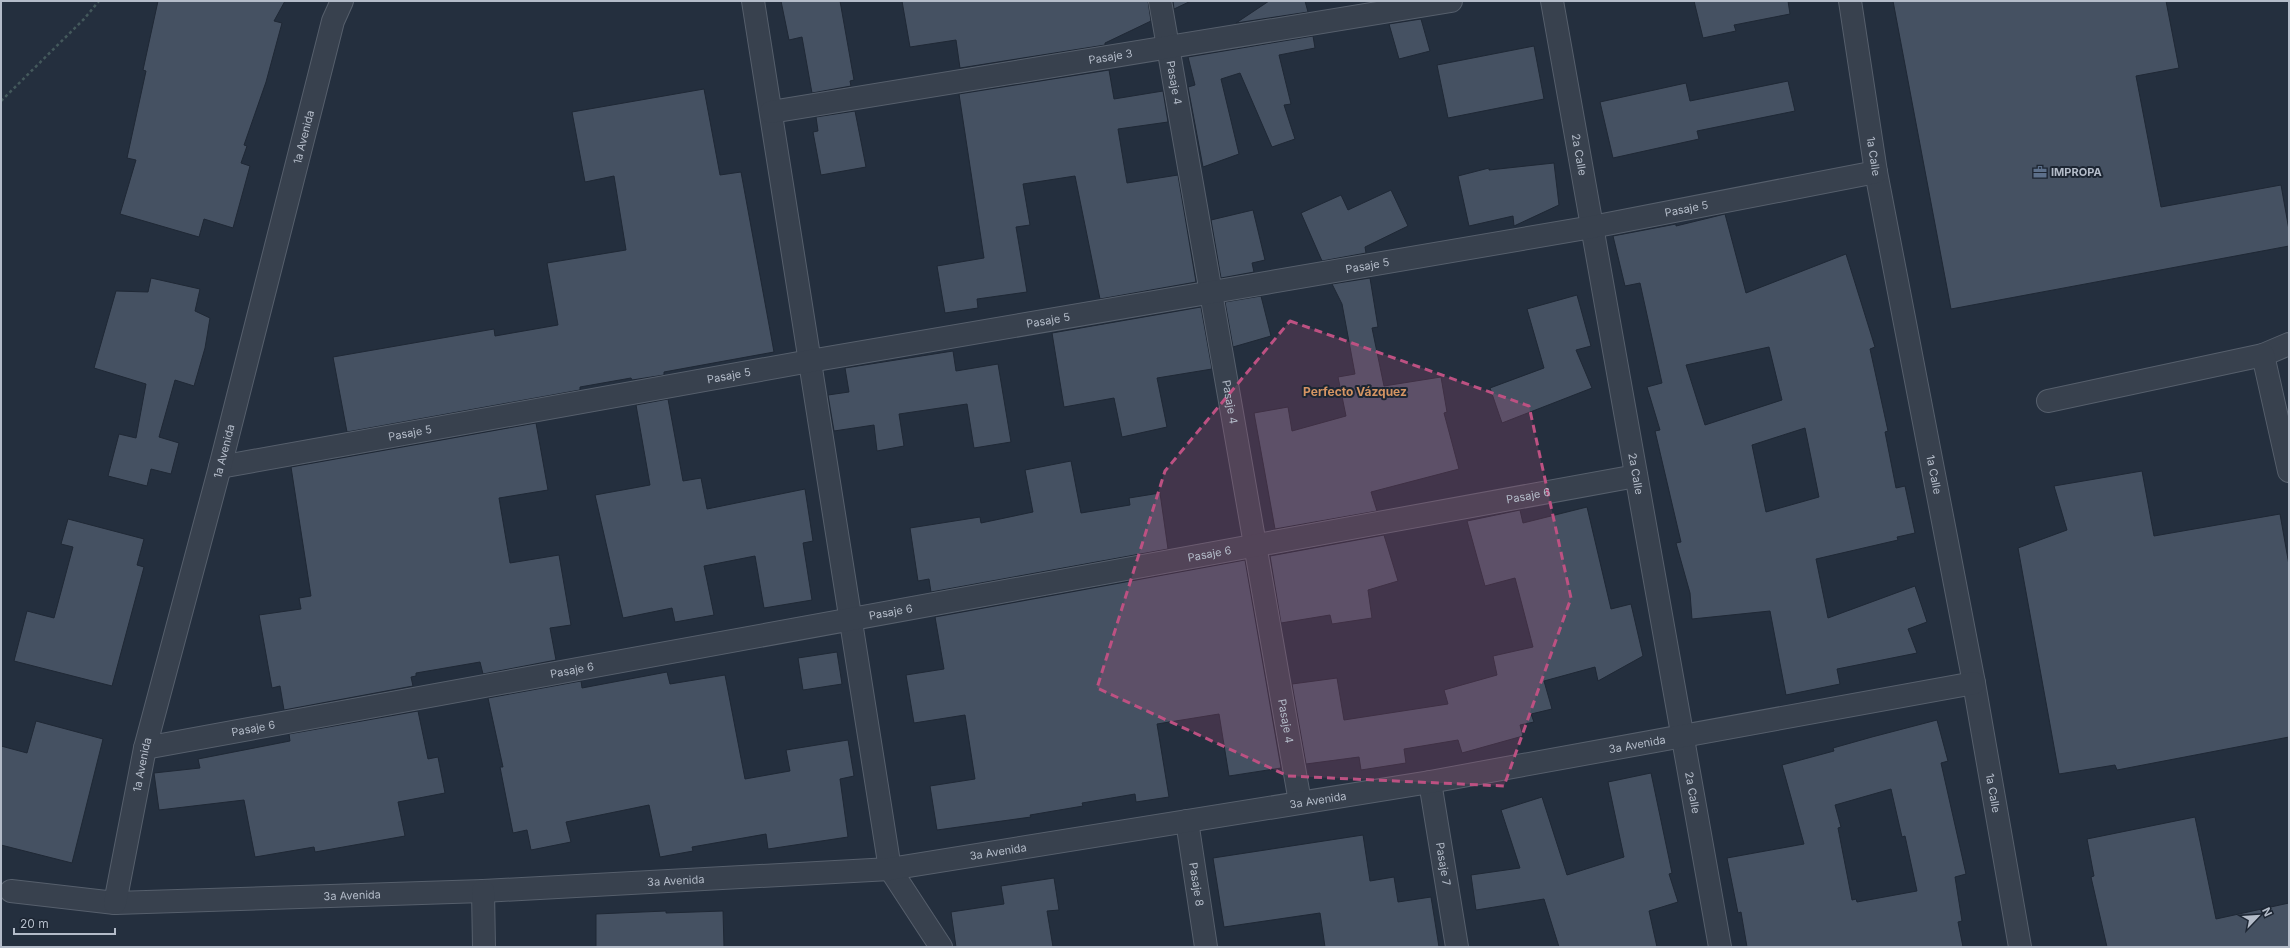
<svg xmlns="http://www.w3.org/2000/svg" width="2290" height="948" viewBox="0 0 2290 948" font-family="Inter,sans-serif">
	<rect width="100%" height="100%" fill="#242f3e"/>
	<g fill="#455162" stroke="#1f2835" fill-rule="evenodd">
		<path d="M158,1H285L274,21L282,23L266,82L244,145L247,146L241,163L250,166L233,228L204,219L199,237L120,214L136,160L127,158L146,71L143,70Z"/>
		<path d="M781,1H840L854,80L850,81L851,86L812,93L802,37L789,40Z"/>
		<path d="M902,1H1148L1151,21L1105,43V45L960,68L956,40L910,47Z"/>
		<path d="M1173,1H1191L1174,9Z"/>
		<path d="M1269,1H1305L1308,12L1236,23Z"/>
		<path d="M1694,1H1788L1790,14L1734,25L1736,31L1703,38Z"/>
		<path d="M1893,1H2166L2179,68L2136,76L2161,207L2281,185L2289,230V246L1951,309Z"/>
		<path d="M1421,19L1430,51L1399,59L1389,24Z"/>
		<path d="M1313,36L1315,48L1279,55L1291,104L1284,105L1295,139L1272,147L1240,73L1221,79L1239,154L1203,167L1188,87L1195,85L1188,57Z"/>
		<path d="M1534,46L1544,99L1448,118L1437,65Z"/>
		<path d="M1109,70L1114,99L1163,91L1168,122L1118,129L1127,183L1178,175L1196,282L1100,299L1075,176L1023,184L1030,225L1016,227L1027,292L977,299L978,308L945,313L937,266L984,258L959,94Z"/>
		<path d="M1788,81L1795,111L1697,131L1699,139L1613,158L1600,102L1686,83L1690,101Z"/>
		<path d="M704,89L720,175L741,172L774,352L664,372V375L632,380L631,378L580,387V390L347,432L333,357L494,329L495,336L558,325L547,263L626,250L614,176L585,182L572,112Z"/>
		<path d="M855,111L866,167L821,175L813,132L818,131L816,117Z"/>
		<path d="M1554,163L1559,205L1514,226L1513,216L1469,226L1458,176L1489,168V170Z"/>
		<path d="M1391,190L1408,226L1365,247L1366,253L1322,261L1301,213L1341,195L1348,210Z"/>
		<path d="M1253,210L1265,260L1252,263L1254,272L1221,278L1211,220Z"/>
		<path d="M1725,214L1746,293L1846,254L1875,347L1870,349L1888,431L1885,432L1896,488L1905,486L1915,533L1897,537L1898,540L1816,559L1828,618L1915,586L1927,622L1908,629L1917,653L1837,669L1840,684L1786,695L1770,611L1692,619L1690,593L1676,543L1681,542L1655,431L1660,430L1647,387L1662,383L1640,283L1625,286L1613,236L1676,224V226ZM1769,347L1782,400L1705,425L1686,365ZM1805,428L1819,497L1766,512L1752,445Z"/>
		<path d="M151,278L200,289L195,311L210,318L205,348L194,386L175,380L159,437L179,443L171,474L151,469L147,486L108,476L119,434L136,438L146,384L94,368L116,291L148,292Z"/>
		<path d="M1370,278L1378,327L1372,328L1384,386L1441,377L1447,412L1444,413L1459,469L1371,492L1377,511L1275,529L1254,413L1288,407L1292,431L1346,416L1338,377L1355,374L1342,304L1332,284Z"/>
		<path d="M1577,295L1591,346L1576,350L1592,388L1502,423L1490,388L1544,368L1527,309Z"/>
		<path d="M1261,296L1271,336L1233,347L1225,302Z"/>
		<path d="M1201,307L1212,369L1157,378L1167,427L1122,437L1114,398L1064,407L1052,333Z"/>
		<path d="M953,351L956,371L998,364L1011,442L974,448L967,404L899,414L904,446L877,451L874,425L834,431L828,395L849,392L845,368Z"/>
		<path d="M668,399L683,481L701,478L707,509L805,489L813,541L803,543L812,600L764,608L755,556L704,566L714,615L675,622L672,608L623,618L595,495L650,485L636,405Z"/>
		<path d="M536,423L548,490L499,498L510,563L559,555L571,625L550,628L556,660L483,674L480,662L416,673V676L411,677L413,686L284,710L280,686L272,688L259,615L301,609L299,598L311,596L291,467Z"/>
		<path d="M1071,461L1081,513L1130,505L1129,498L1160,493L1168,549L931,592L929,579L918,581L910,528L980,517L981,523L1033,512L1025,470Z"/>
		<path d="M2142,471L2154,536L2280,514L2289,565V737L2117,770L2115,765L2059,774L2018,548L2067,530L2054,486Z"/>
		<path d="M1587,507L1611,609L1631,604L1643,656L1598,681L1595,667L1544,681L1552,709L1531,714L1534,722L1520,725L1523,736L1462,753L1458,740L1404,749L1406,763L1361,770L1359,757L1306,764L1292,684L1337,678L1344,720L1448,704L1444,690L1497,675L1493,656L1533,647L1515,578L1485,586L1467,521L1520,510L1523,523Z"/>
		<path d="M68,519L144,539L137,565L144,567L112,686L14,661L27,611L54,618L73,547L61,544Z"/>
		<path d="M1384,535L1398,581L1368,590L1372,618L1332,624L1330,615L1281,623L1270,556Z"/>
		<path d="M1245,560L1281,768L1229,776L1219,714L1157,724L1169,797L1136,802L1135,794L1082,803L1083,806L1030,815L1031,817L937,830L930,786L975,779L965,715L914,723L906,675L944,669L935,617Z"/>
		<path d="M837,652L842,684L803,690L798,658Z"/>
		<path d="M667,672L670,684L725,675L745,779L790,771L786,750L848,740L854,776L840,779L848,837L768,849L766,834L692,847L693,851L660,857L649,805L566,822L571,842L531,850L527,830L513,833L500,767H503L488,698L581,681L582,688Z"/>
		<path d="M418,711L428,759L438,757L445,793L398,802L405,836L315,852L314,847L255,857L244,800L159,810L154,773L200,768L198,759L290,741L289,734Z"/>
		<path d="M1937,720L1948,761L1941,763L1966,874L1955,877L1962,921L1958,922L1963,947H1747L1741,912L1738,913L1727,858L1804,844L1782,765L1834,751L1833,748L1872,737ZM1891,789L1902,837L1905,836L1917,891L1857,902L1856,899L1852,900L1838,828L1841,827L1835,805Z"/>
		<path d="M36,721L103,739L72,863L1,845V746L27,753Z"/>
		<path d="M1651,773L1672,873L1669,874L1678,902L1649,911L1657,947H1559L1544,899L1476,910L1471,875L1520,868L1501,810L1542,797L1567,875L1624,857L1608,782Z"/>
		<path d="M2195,817L2216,919L2289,903V947H2107L2091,877L2094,876L2087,839Z"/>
		<path d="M1363,835L1370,881L1394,877L1398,902L1431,897L1439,947H1325L1320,913L1224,927L1213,858Z"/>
		<path d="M1054,878L1059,910L1047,911L1053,947H956L951,912L1004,904L1001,886Z"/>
		<path d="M666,911V913L723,911L724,947H596V914Z"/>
	</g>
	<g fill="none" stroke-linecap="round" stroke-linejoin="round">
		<g stroke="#565f6c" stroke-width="24">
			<g id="minor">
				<path d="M753,1L890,869L941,947"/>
				<path id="s1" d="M1160,1L1300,802"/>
				<path id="s2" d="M1552,1L1720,947"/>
				<path id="s3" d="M1850,1L1876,172L1974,683L2020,947"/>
				<path id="s4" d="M771,112L1451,1"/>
				<path d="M2263,355L2289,344"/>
				<path d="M2048,401L2263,355L2289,471"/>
				<path id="s5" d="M220,467L810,361L1592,227L1876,172"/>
				<path id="s6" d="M145,748L1636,476"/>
				<path id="s7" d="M1430,782L1457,947"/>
				<path id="s8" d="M1187,821L1206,947"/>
				<path id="s9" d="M11,891L115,903L483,891L890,869L1430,782L1974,683"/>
				<path d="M483,891L484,947"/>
				<path id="s10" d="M115,903L145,748L220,467L333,21L342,1"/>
			</g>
		</g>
		<path stroke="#44595c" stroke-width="2.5" stroke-dasharray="3 3" stroke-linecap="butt" d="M1,101L84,19L99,1"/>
		<use href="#minor" stroke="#38414e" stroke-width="22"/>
	</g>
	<path fill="#bd5182" fill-opacity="0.2" stroke="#bd5182" stroke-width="3" stroke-dasharray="8 5" stroke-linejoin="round" d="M1290,321L1529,406L1571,598L1504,786L1288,776L1097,688L1165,471Z"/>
	<defs>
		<g id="office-bare" transform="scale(1.08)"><path d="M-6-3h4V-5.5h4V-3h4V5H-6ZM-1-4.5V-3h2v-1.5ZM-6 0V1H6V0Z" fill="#5c6f8a" stroke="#1d2633" stroke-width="2.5" paint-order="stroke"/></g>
	</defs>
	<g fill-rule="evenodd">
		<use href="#office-bare" x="2040" y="172"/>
	</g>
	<g text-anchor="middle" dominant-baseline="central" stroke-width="4" stroke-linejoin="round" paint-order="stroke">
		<g font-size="11" fill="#b4bcc9" stroke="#1d2633">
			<text stroke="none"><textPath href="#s4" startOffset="344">Pasaje 3</textPath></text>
			<text stroke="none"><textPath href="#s1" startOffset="83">Pasaje 4</textPath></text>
			<text stroke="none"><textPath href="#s10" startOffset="789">1a Avenida</textPath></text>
			<text stroke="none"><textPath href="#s2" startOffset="156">2a Calle</textPath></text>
			<text stroke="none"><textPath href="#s3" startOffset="157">1a Calle</textPath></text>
			<text stroke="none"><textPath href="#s5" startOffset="1489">Pasaje 5</textPath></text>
			<text stroke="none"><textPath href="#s5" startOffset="1165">Pasaje 5</textPath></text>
			<text stroke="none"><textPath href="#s5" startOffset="841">Pasaje 5</textPath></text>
			<text stroke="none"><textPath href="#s5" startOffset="517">Pasaje 5</textPath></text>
			<text stroke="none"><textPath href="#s1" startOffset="407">Pasaje 4</textPath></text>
			<text stroke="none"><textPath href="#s5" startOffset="193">Pasaje 5</textPath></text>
			<text stroke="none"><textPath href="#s10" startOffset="465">1a Avenida</textPath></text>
			<text stroke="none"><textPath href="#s2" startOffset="480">2a Calle</textPath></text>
			<text stroke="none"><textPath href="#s3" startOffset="481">1a Calle</textPath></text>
			<text stroke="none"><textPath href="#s6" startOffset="1406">Pasaje 6</textPath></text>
			<text stroke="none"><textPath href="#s6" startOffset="1082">Pasaje 6</textPath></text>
			<text stroke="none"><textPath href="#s6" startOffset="758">Pasaje 6</textPath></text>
			<text stroke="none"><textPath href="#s6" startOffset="434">Pasaje 6</textPath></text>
			<text stroke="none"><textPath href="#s1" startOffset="731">Pasaje 4</textPath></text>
			<text stroke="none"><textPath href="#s6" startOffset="110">Pasaje 6</textPath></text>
			<text stroke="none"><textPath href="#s9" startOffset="1638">3a Avenida</textPath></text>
			<text stroke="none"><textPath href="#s10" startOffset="141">1a Avenida</textPath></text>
			<text stroke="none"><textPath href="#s2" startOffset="804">2a Calle</textPath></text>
			<text stroke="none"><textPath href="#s3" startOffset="805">1a Calle</textPath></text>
			<text stroke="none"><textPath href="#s9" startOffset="1314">3a Avenida</textPath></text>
			<text stroke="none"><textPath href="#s9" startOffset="990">3a Avenida</textPath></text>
			<text stroke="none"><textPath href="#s7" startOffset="83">Pasaje 7</textPath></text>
			<text stroke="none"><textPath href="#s9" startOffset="666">3a Avenida</textPath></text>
			<text stroke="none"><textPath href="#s8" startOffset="64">Pasaje 8</textPath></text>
			<text stroke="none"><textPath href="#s9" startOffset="342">3a Avenida</textPath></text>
		</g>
		<g font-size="11" font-weight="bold" fill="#b4bcc9" stroke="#1d2633" text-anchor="start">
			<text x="2051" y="172">IMPROPA</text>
		</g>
		<g font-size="12" font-weight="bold" fill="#d59563" stroke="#1d2633">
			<text x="1355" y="391">Perfecto Vázquez</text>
		</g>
	</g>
	<rect width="2290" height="948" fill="none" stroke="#b4bcc9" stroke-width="4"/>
	<g transform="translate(2258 916) rotate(65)" stroke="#1d2633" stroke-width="3" paint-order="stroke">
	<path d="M0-3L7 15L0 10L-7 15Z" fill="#b4bcc9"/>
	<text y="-6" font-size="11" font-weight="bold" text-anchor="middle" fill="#b4bcc9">N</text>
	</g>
	<path d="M14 928v6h101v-6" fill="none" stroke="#b4bcc9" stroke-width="2"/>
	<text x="20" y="928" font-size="12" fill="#b4bcc9" stroke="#1d2633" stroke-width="3" paint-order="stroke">20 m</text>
</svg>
